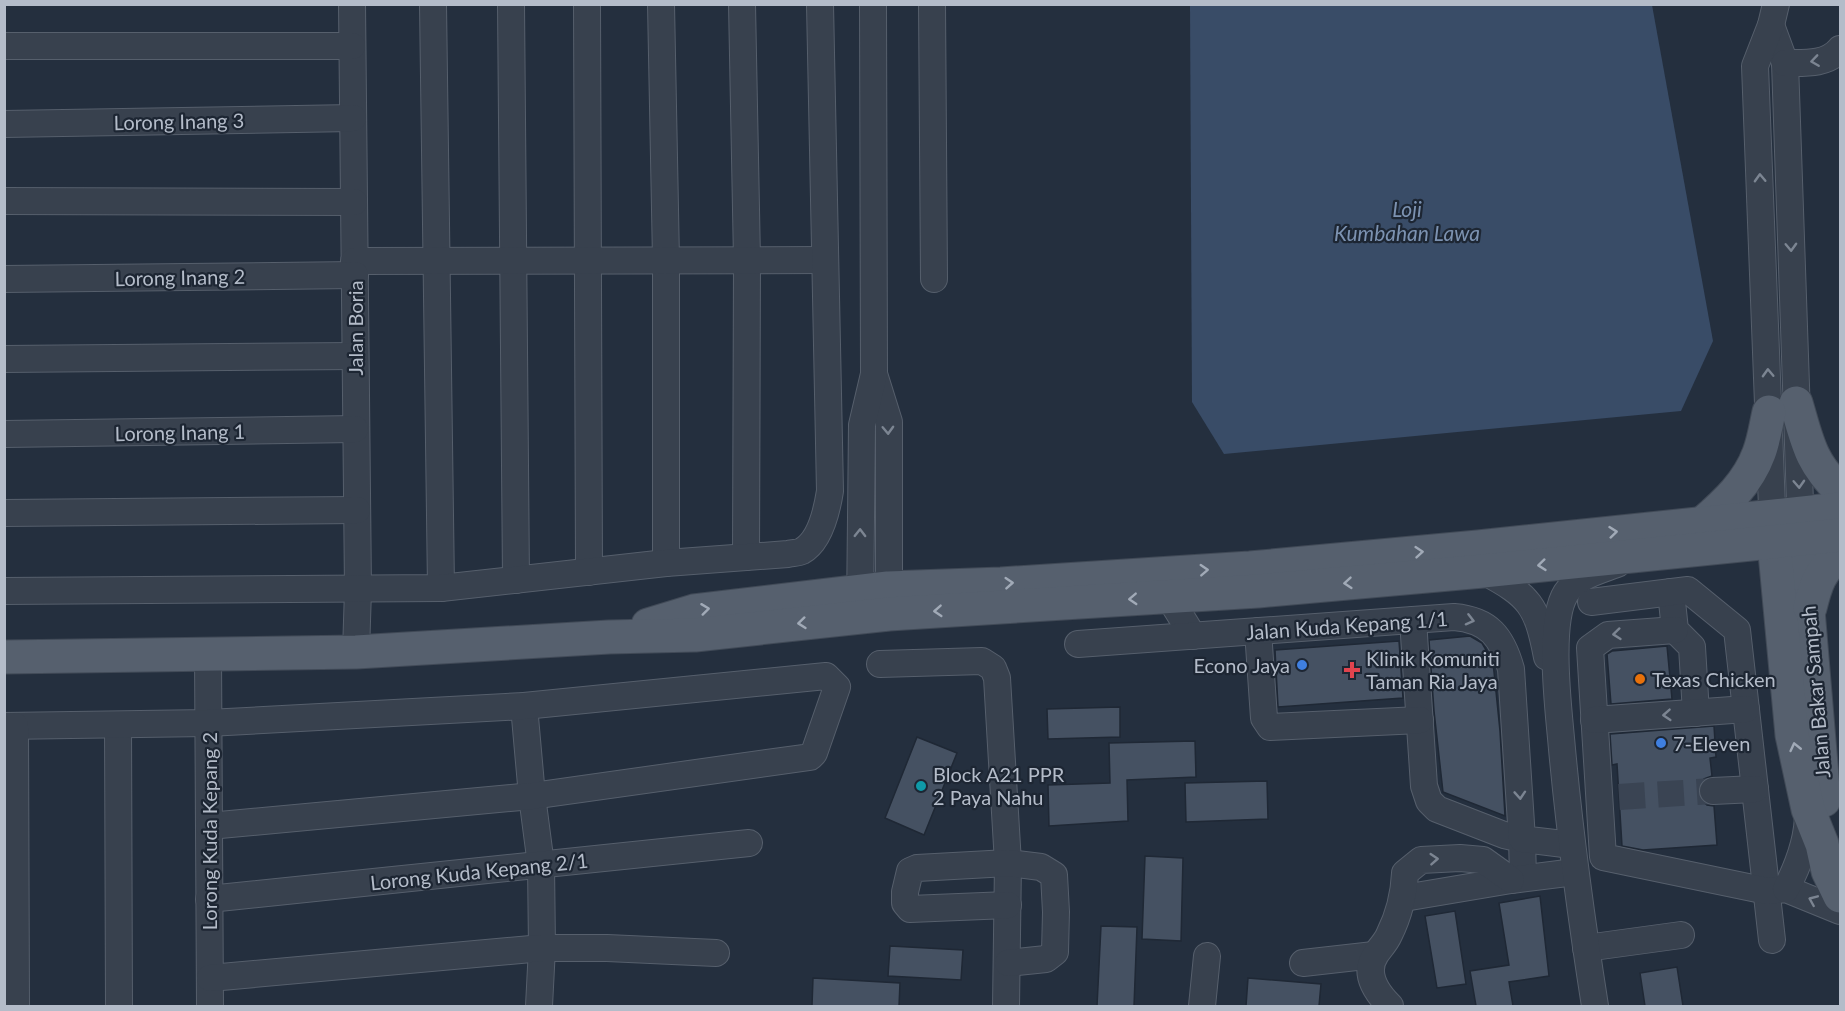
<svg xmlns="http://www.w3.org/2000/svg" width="1845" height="1011" viewBox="0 0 1845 1011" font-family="Lato,sans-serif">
	<rect width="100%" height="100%" fill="#242f3e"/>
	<path fill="#394c67" d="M1190,5H1652L1713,341L1681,411L1224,454L1192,402Z"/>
	<g fill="#455162" stroke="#1f2835" stroke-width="1.5">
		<path d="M1470,636L1482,643L1493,662L1500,731L1505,816L1443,792L1434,711L1429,640Z"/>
		<path d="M1399,641L1403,698L1278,707L1275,650Z"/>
		<path d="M1667,646L1672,699L1611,704L1607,654L1612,651Z"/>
		<path d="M1120,707V737L1048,739L1047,709Z"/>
		<path d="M1714,726L1716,757L1710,758L1712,776L1704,779L1700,784L1698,791L1701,800L1707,805L1714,806L1717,845L1643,850L1622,846L1617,764L1612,765L1610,734Z"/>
		<path d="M917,737L957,753L924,835L885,818Z"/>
		<path d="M1195,741L1196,777L1127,780L1128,821L1049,826L1048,785L1110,783L1109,743Z"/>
		<path d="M1267,781L1268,819L1186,822L1185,783Z"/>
		<path d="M1145,856L1183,858L1181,941L1142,939Z"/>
		<path d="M1540,896L1549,976L1509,982L1513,1006H1476L1470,971L1509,965L1499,903Z"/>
		<path d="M1455,911L1466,984L1437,988L1425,916Z"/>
		<path d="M1101,926L1137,927L1134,1006H1097Z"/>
		<path d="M890,946L963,950L961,980L888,976Z"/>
		<path d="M1677,967L1683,1006H1645L1640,973Z"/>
		<path d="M813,978L900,983L899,1006H812Z"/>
		<path d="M1248,978L1321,984L1319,1006H1246Z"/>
	</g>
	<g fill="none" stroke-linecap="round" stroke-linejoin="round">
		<path stroke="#3a4453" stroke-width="26" stroke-dasharray="26 13" stroke-linecap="butt" d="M1619,797L1713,791"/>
		<g stroke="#565f6c" stroke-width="28">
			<g id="minor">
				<path d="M352,4L358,590L356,652"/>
				<path d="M433,4L441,588"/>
				<path d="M511,4L516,580"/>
				<path d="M587,4L589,572"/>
				<path d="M661,4L666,260V563"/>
				<path d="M742,4L747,260L746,557"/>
				<path d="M932,4L934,279"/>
				<path d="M1771,25L1785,63L1801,532"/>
				<path d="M4,46H352"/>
				<path d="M1785,63C1804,63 1827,65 1840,49"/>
				<path d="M4,124L353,118"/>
				<path d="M4,201L354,202"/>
				<path d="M354,261L825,260"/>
				<path d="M4,279L355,275"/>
				<path d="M4,359L355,356"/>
				<path d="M874,374L889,422V605"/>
				<path d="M4,434L355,429"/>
				<path d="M4,513L357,510"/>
				<path d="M1773,534L1755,66L1771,25L1776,4"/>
				<path d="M1483,571C1530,596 1537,605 1547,657"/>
				<path d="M4,591L441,588L666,563L788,554C792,553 798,553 802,551C820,541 827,510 830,491L820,4"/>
				<path d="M1671,592L1675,630L1692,647L1696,713"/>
				<path d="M1169,597L1193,636"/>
				<path d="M1591,602L1688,590L1737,630L1772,940"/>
				<path d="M860,610L862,425L874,374L873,4"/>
				<path d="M1413,620L1424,786L1429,801L1437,809L1504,835L1522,839L1523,878"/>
				<path d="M1675,630L1608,635L1590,648L1603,857L1767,891L1786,889L1840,911"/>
				<path d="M1258,631L1264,718L1270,727L1420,720"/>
				<path d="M1078,644L1454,617C1489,620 1502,637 1511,669L1522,839L1572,845"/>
				<path d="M208,655L210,1006"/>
				<path d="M880,664L982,661L993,668L997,678L1008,863L1006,1006"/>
				<path d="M524,706L532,796L541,865L542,948L539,1006"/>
				<path d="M1594,720L1746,709"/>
				<path d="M118,725L119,1006"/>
				<path d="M4,726L208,723L524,706L826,676L837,687L814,753L810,757L532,796L209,826"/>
				<path d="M15,726L16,1006"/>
				<path d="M1713,791L1755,789"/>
				<path d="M1786,889C1799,864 1809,838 1808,809"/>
				<path d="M1404,898L1511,880L1575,872"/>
				<path d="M209,899L749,843"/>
				<path d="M1008,905L910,909L905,903V892L910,871L917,868L1008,863L1041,867L1054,875L1056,912L1055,952L1046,959L1008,963"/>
				<path d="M1586,948L1681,935"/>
				<path d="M1303,963L1374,955"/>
				<path d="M210,978L542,948H607L716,953"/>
				<path d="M1202,1006L1207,956"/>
				<path d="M1390,1006C1376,992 1363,973 1376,954C1380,948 1386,942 1389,935C1399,915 1404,896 1405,873L1421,860L1460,858L1483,860L1511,880"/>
				<path d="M1595,1006C1581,917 1569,828 1561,738C1558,705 1548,621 1566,593C1577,576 1599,571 1617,564"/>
			</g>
		</g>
		<g stroke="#414a57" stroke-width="35">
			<g id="major">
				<path d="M1796,403C1807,440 1810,463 1840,490"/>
				<path d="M1703,523C1726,503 1748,483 1759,453C1764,440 1766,425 1769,412"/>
				<path d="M1802,539L1824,800"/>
				<path d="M1774,542L1792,735L1808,809L1822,844L1828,871L1840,896"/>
				<path d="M1810,608C1816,583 1820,571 1840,554"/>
				<path d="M648,625L694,611L888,588L1001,584L1250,568L1478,547L1840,509"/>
				<path d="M4,657L356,652L609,637L695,635L889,614L1258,591L1483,571L1840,535"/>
			</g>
		</g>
		<use href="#minor" stroke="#38414e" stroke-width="26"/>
		<use href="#major" stroke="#56606e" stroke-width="33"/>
	</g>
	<defs><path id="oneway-chevron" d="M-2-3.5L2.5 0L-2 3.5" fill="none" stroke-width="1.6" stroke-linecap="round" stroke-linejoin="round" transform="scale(1.5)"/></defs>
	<g stroke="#7c8592">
		<use href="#oneway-chevron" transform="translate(1815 61) rotate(172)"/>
		<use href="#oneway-chevron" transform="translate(1760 178) rotate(-92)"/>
		<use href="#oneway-chevron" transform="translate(1791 247) rotate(88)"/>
		<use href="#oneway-chevron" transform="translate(1768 373) rotate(-92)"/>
		<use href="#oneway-chevron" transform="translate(888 430) rotate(88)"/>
		<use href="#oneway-chevron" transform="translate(1799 484) rotate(87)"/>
		<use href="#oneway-chevron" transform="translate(860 533) rotate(-89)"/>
		<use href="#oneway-chevron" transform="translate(1470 620) rotate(14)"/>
		<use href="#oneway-chevron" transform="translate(1617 634) rotate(174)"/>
		<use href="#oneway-chevron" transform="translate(1667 715) rotate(176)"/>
		<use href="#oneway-chevron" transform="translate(1520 795) rotate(86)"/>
		<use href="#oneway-chevron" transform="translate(1434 859) rotate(-4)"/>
		<use href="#oneway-chevron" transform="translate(1813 900) rotate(-157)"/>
	</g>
	<g stroke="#a1aab7">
		<use href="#oneway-chevron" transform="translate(1613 532) rotate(-6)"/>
		<use href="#oneway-chevron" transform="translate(1419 552) rotate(-5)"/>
		<use href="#oneway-chevron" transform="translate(1542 565) rotate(174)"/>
		<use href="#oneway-chevron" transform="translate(1204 570) rotate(-3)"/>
		<use href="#oneway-chevron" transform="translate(1009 583) rotate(-4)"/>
		<use href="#oneway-chevron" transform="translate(1348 583) rotate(175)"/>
		<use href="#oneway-chevron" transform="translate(1133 599) rotate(177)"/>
		<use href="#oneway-chevron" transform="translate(705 609) rotate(-7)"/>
		<use href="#oneway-chevron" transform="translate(938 611) rotate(176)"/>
		<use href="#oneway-chevron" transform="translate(802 623) rotate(174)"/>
		<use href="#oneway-chevron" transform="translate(1795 747) rotate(-103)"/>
	</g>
	<g fill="#3f7fe0" stroke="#1d2633" stroke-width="2">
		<circle cx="1302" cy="665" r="6"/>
		<circle cx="1661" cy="743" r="6"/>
	</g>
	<path fill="#e0444e" stroke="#1d2633" stroke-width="2" d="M1349 661h6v6h6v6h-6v6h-6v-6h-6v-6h6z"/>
	<circle fill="#e8710a" stroke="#1d2633" stroke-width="2" cx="1640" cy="679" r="6"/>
	<circle fill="#0f9aa8" stroke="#1d2633" stroke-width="2" cx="921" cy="786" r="6"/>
	<g text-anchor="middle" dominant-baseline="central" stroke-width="4.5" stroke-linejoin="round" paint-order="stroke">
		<g font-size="20" fill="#b4bcc9" stroke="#1d2633">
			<text transform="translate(179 121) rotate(-1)">Lorong Inang 3</text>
			<text transform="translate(180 277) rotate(-1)">Lorong Inang 2</text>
			<text transform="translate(355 328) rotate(-90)">Jalan Boria</text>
			<text transform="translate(180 432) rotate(-1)">Lorong Inang 1</text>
			<text transform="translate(1347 625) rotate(-4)">Jalan Kuda Kepang 1/1</text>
			<text transform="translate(1815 692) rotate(-95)">Jalan Bakar Sampah</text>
			<text transform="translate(209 831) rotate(-90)">Lorong Kuda Kepang 2</text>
			<text transform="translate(479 871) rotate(-6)">Lorong Kuda Kepang 2/1</text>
		</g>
		<g font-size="20" fill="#b4bcc9" stroke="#1d2633" text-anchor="start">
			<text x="1366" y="658">Klinik Komuniti<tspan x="1366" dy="23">Taman Ria Jaya</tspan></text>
			<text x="1290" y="665" text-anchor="end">Econo Jaya</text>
			<text x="1652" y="679">Texas Chicken</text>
			<text x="1673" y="743">7-Eleven</text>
			<text x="933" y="774">Block A21 PPR<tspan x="933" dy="23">2 Paya Nahu</tspan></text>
		</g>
		<g font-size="21" font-style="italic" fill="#7c92b1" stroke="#1d2633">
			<text x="1407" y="208">Loji<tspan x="1407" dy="24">Kumbahan Lawa</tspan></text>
		</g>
	</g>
	<rect width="1845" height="1011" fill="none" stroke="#b4bcc9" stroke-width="12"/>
</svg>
